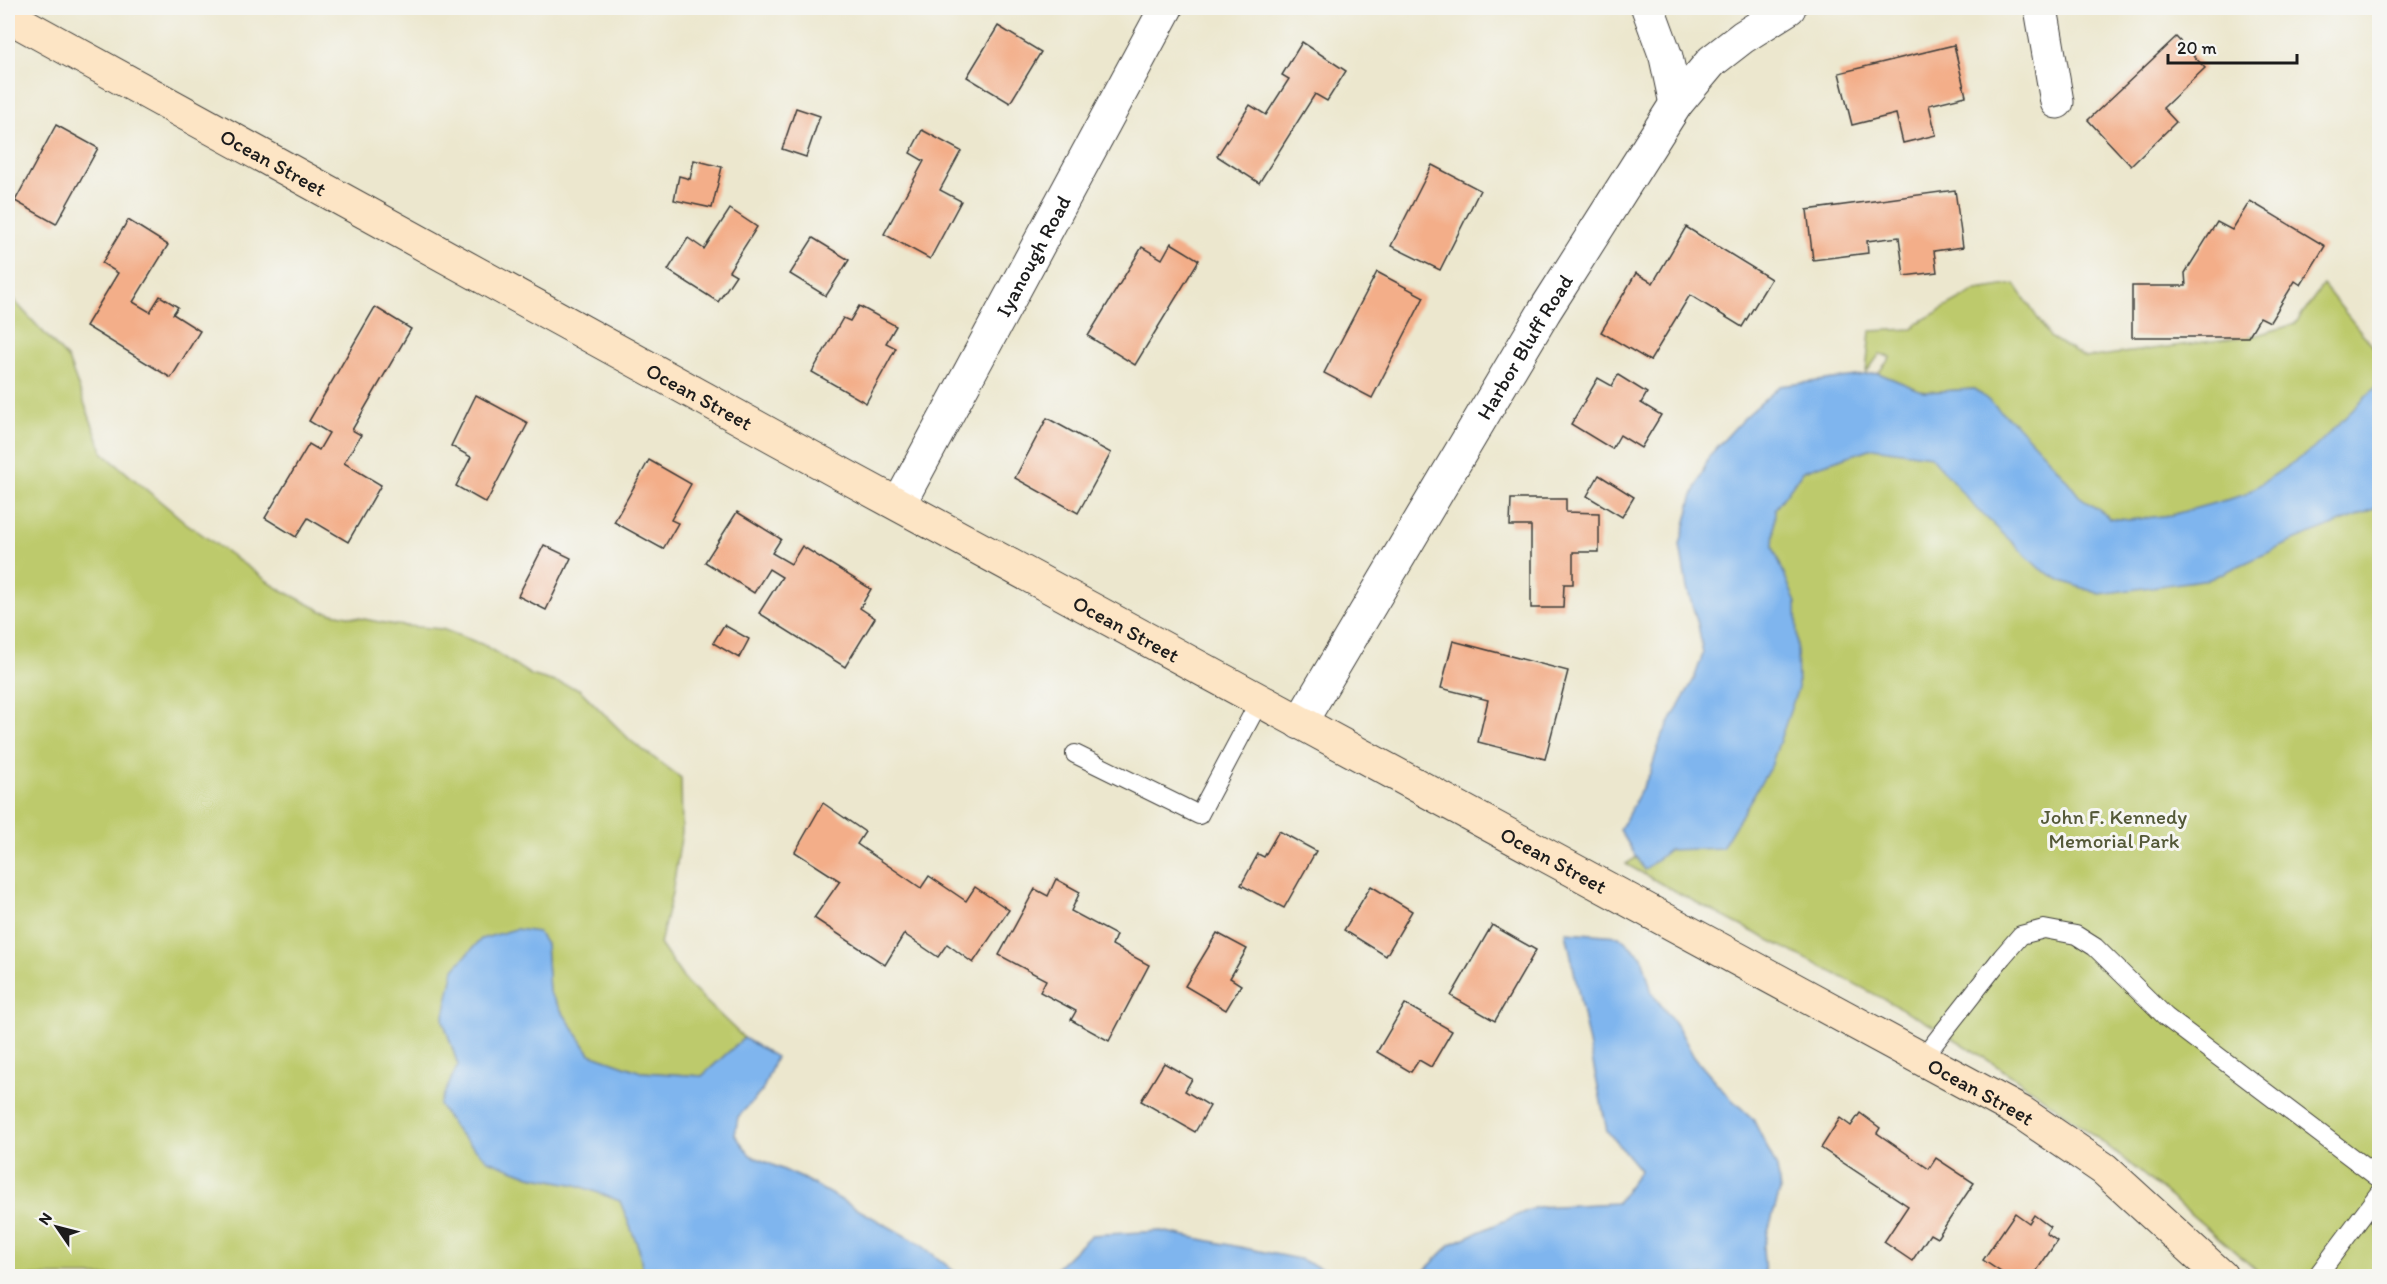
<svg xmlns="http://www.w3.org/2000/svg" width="2387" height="1284" viewBox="0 0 2387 1284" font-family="Itim,sans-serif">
	<rect width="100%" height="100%" fill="#f6f6f2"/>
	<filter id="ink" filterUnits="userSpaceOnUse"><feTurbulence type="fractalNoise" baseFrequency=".0167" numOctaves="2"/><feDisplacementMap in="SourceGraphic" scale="12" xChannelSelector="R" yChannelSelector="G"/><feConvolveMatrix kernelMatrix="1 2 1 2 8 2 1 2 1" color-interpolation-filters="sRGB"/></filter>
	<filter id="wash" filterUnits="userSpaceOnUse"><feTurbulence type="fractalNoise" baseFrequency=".008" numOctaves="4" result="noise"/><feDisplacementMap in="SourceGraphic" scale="24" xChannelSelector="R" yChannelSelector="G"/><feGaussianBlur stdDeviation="1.35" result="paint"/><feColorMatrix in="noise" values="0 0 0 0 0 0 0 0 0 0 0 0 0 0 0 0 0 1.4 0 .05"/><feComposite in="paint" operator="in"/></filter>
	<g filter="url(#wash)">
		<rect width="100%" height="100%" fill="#ece7ce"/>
		<g fill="#bdca6c" stroke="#6c7344" stroke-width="1.5">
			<path d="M2015,284L2050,337L2085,358L2257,335L2295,324L2323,285L2379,354V434L2187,534L2110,518L2079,496L2058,469L1975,389L1924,392L1878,373L1891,357L1879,355L1866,373L1870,331L1913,329L1919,322L1977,290Z"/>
			<path d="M8,294L68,359L103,453L186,523L276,587L322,611L395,625L442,629L484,645L531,675L579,689L631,741L681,778L682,832L672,893L660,944L686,982L744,1038L702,1076L641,1072L590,1054L549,992L546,945L443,1020L458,1065L530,1176L577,1185L620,1201L639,1249L644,1276H8Z"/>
			<path d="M1909,438L2052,542L2379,477V1276H2263C2158,1185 2052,1095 1931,1025C1831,968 1726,922 1626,864L1654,846L1756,466Z"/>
		</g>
		<g fill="#7fb5ee" stroke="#4e6885" stroke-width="1.5">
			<path d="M1878,373L1924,392L1975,389L2017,425L2058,469L2079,496L2110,518L2129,520L2171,515L2244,495L2313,449L2379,384V507L2296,540L2210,579L2100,594L2062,581L2040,569L1974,506L1931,456L1873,448L1803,471L1775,509L1773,547L1796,603L1798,688L1771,766L1722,848L1669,850L1644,870L1620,830L1650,773L1661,738L1694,679L1703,654L1698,624L1687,588L1680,545L1692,498L1709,456L1743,419L1780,386Z"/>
			<path d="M516,929L538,932L546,944L549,992L590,1054L641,1072L702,1076L744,1038L776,1057L762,1091L738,1117L735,1135L750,1155L802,1178L920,1244L960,1276H644L639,1249L620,1201L577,1185L530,1176L488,1160L458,1133L439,1105L458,1065L443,1020L454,969L481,939Z"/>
			<path d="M1566,932L1619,936L1642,957L1652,993L1679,1029L1694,1057L1726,1094L1753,1119L1777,1168L1780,1191L1763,1248L1765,1276H1419L1451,1244L1536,1207L1617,1203L1640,1170L1607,1131Z"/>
			<path d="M1161,1231L1299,1259L1340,1276H1048L1091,1235Z"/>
		</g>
		<g id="blocks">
			<g fill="#f3ae89">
				<path d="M998,26L1041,52L1010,103L967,77Z"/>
				<path d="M2176,37L2205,68L2163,108L2176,122L2131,166L2088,120Z"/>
				<path d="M1302,42L1346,71L1327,101L1315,94L1259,183L1217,156L1250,105L1266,115L1289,79L1282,75Z"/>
				<path d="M1954,45L1966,96L1929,105L1936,135L1903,143L1896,114L1852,125L1839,73Z"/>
				<path d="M796,108L820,116L806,157L782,149Z"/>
				<path d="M56,125L98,148L56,224L15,201Z"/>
				<path d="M922,130L961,151L940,190L961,201L930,259L884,234L924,161L910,153Z"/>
				<path d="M694,160L722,167L712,208L674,200L679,176L690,179Z"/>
				<path d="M1432,165L1480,190L1440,270L1391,246Z"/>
				<path d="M1955,190L1963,247L1934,251L1937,272L1904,276L1899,237L1867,241L1868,253L1813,260L1807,210Z"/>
				<path d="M2250,201L2325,246L2301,285L2295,281L2270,322L2260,317L2248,337H2132V286H2186L2185,273L2217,222L2232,230Z"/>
				<path d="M730,209L757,227L729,271L736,275L718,302L668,270L688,238L704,249Z"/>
				<path d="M128,220L168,245L133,302L150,312L160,296L178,307L173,314L200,331L171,378L86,326L118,273L102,263Z"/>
				<path d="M1686,227L1771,279L1742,327L1690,295L1650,361L1601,332L1636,273L1653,283Z"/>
				<path d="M813,238L849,260L826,296L790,274Z"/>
				<path d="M1171,243L1199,260L1135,365L1088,336L1142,247L1162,259Z"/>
				<path d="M1377,272L1424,297L1372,398L1324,373Z"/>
				<path d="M859,306L896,326L886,343L896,348L866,403L812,372L843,318L850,321Z"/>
				<path d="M375,307L411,329L352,430L361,435L344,463L381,485L348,542L308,518L296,537L265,518L309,444L319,450L329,433L309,421Z"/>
				<path d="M1618,375L1647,393L1641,403L1661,415L1641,448L1620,435L1612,449L1571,424L1598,378L1612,386Z"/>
				<path d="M476,395L528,423L486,503L456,486L471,457L451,446Z"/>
				<path d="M1047,418L1111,453L1078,513L1015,478Z"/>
				<path d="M649,460L691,484L671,520L678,523L663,549L614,522Z"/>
				<path d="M1599,475L1634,497L1622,517L1587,496Z"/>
				<path d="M1511,499H1566V512L1599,513V552H1573V584H1564L1563,608H1531V526H1510Z"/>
				<path d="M737,512L781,539L772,553L791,564L802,546L871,589L860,608L875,618L845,667L759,613L782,577L769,569L754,593L705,562Z"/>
				<path d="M544,545L571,558L546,610L518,596Z"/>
				<path d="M724,625L749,639L739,658L713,643Z"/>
				<path d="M1453,641L1568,671L1545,759L1478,742L1488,700L1441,688Z"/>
				<path d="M823,803L865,832L857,844L921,888L929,876L966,901L975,887L1009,910L973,963L947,944L938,957L904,934L885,965L814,918L840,881L795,852Z"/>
				<path d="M1279,831L1316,851L1284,908L1241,885L1258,854L1264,857Z"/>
				<path d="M1056,879L1080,892L1071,911L1116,935L1112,945L1149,965L1109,1041L1071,1020L1076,1011L1040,992L1046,980L999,955L1035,889L1048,896Z"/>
				<path d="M1371,886L1412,911L1386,956L1344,930Z"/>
				<path d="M1492,925L1536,950L1495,1021L1451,996Z"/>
				<path d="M1217,933L1247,949L1230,978L1241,985L1226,1010L1185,986Z"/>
				<path d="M1405,1004L1452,1031L1431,1067L1419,1060L1411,1072L1377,1052Z"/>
				<path d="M1164,1063L1192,1079L1185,1091L1210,1106L1195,1132L1141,1101Z"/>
				<path d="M1860,1113L1880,1128L1877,1133L1929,1169L1936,1158L1974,1183L1937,1238L1930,1234L1912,1261L1884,1242L1908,1206L1821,1148L1840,1118L1851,1126Z"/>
				<path d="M2015,1213L2029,1223L2034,1215L2050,1227L2046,1233L2057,1241L2033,1276H2007L1983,1260Z"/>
			</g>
		</g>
	</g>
	<g filter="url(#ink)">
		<use href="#blocks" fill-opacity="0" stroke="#3b3a37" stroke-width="1.5"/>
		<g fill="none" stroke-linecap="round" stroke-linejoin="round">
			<g stroke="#3b3a37" stroke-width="20">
				<g id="service">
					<path d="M1075,754L1199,815L1260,700"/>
					<path d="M1922,1059L2002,957L2021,935L2044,929L2076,935L2095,947L2166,1017L2380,1179"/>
					<path d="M2317,1276L2380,1192"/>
				</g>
			</g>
			<g stroke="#3b3a37" stroke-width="35">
				<g id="minor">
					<path d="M1648,8L1666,57L1676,104"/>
					<path d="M2041,8L2057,102"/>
					<path id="s1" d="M899,504L1166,8"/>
					<path id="s2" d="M1300,723L1544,312L1676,104L1712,61L1743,37L1789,8"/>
				</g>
			</g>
			<g stroke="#3b3a37" stroke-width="35">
				<g id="secondary">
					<path id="s3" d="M8,16L849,478L2022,1113L2104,1169L2221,1276"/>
				</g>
			</g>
			<use href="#service" stroke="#fff" stroke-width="18"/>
			<use href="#minor" stroke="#fff" stroke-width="33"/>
			<use href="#secondary" stroke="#fde5c5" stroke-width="33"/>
		</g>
	</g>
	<g text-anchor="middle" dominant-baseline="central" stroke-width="6" stroke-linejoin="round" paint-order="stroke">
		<g font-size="21" fill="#1c1c1c" stroke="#f6f6f2">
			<text stroke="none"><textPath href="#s3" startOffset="303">Ocean Street</textPath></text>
			<text stroke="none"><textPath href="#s1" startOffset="282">Iyanough Road</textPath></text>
			<text stroke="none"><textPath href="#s2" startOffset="438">Harbor Bluff Road</textPath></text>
			<text stroke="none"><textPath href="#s3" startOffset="789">Ocean Street</textPath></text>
			<text stroke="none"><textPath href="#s3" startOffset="1275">Ocean Street</textPath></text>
			<text stroke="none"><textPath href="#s3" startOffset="1761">Ocean Street</textPath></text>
			<text stroke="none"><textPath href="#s3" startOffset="2247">Ocean Street</textPath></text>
		</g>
		<g font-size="21" fill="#545938" stroke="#f6f6f2">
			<text x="2114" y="816">John F. Kennedy<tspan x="2114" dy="24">Memorial Park</tspan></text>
		</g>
	</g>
	<rect width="2387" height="1284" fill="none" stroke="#f6f6f2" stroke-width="30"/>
	<g transform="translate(57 1227) rotate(305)" stroke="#f6f6f2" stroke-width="4.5" paint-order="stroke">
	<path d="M0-4.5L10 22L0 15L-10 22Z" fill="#1c1c1c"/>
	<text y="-9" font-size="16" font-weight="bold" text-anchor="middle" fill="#1c1c1c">N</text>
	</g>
	<path d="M2168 54v9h129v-9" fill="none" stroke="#1c1c1c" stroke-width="3"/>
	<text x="2177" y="54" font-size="18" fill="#1c1c1c" stroke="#f6f6f2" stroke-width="4.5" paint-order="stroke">20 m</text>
</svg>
